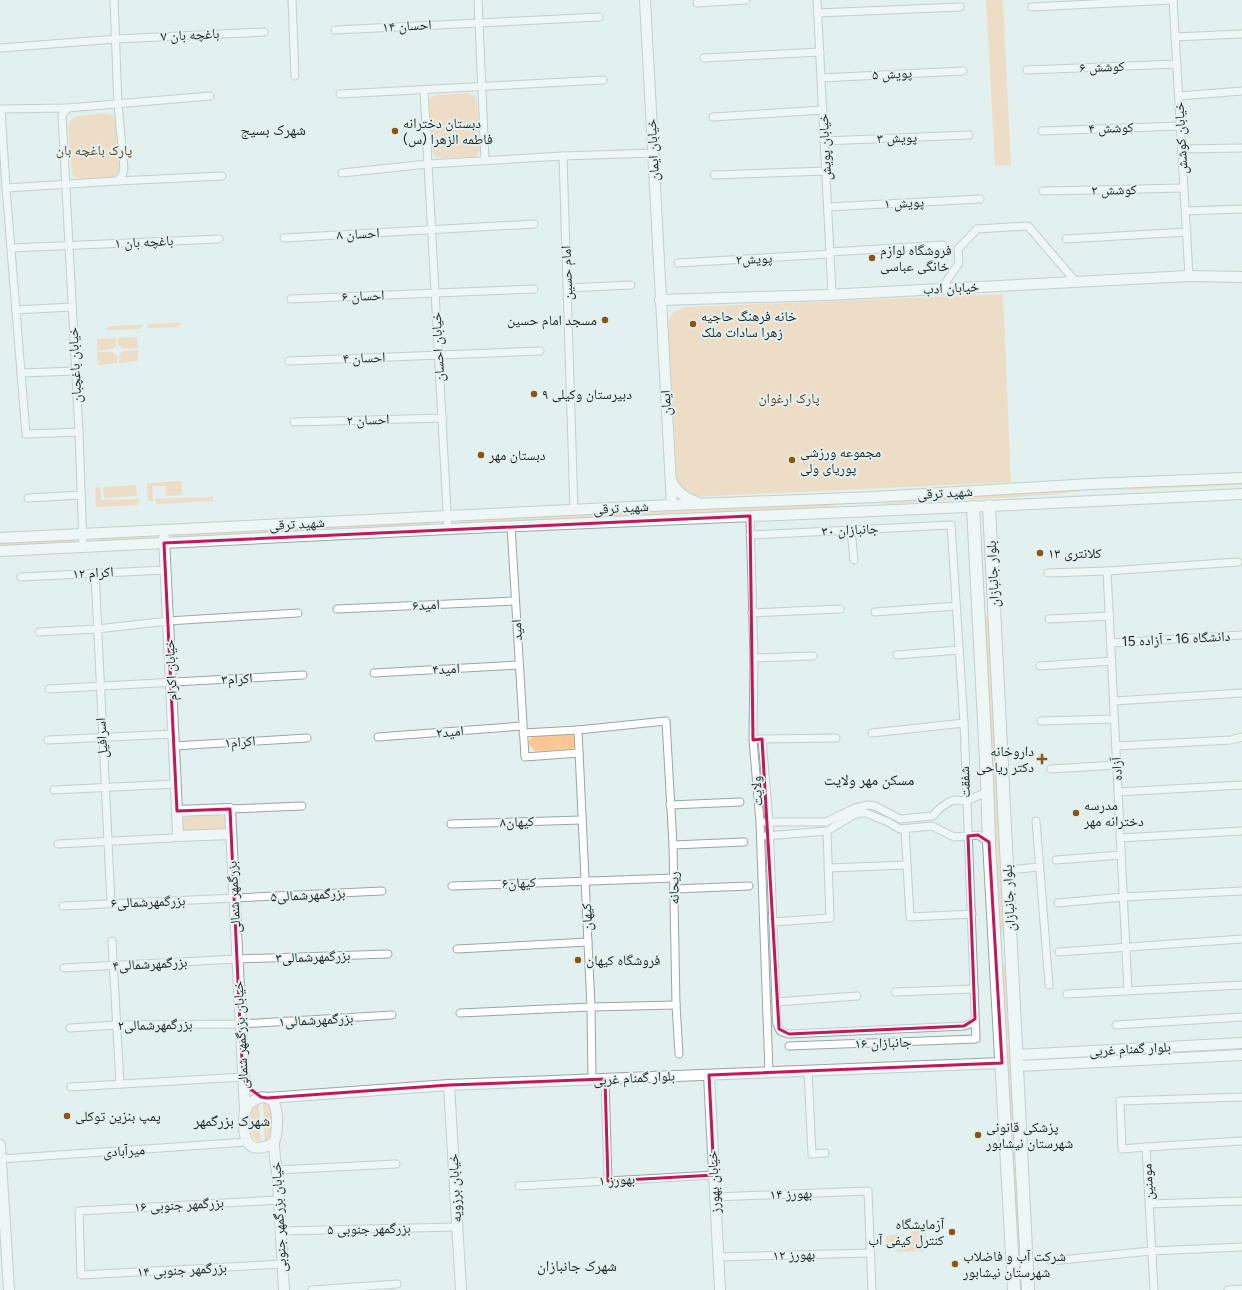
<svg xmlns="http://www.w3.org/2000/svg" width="1242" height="1290" viewBox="0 0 1242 1290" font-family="Figtree,'Noto Naskh Arabic',sans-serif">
	<rect width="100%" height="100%" fill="#e2f1ef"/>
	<g fill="#fdc694">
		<path d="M986,0H1003L1011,165L995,166Z"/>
		<path d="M469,93L474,96L477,101L480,150L478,154L474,157L441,158L436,157L433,153L429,102L430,98L435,95Z"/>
		<path d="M106,113L113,115L117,121L119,172L112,178L84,180L75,177L72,173L68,128L70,121L77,116Z"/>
		<path d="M1003,294L1011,482L691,497L685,493L677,482L668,326C670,313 674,311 686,307Z"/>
		<path d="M184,323L178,327L148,328L147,326L148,324Z"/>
		<path d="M141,325L142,326L140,329L108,330L106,329L110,326Z"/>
		<path d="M137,337L138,348L123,349L118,345L117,338Z"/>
		<path d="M116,338V345L112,349L97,351V339Z"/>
		<path d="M138,350V361L119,363V356L123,351Z"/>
		<path d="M97,352H112L117,355V363L98,365Z"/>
		<path d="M1242,480V485L1100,491L1127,489L1139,486Z"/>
		<path d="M182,481V495L166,496L165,486H152L153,501H148L147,483Z"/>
		<path d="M136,485L137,496L104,498L103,487Z"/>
		<path d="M95,487H100L101,500L138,499V505L96,507Z"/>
		<path d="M1080,489L1082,490L1081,491L1047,495L890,504H885V503L911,501L918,498Z"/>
		<path d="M213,497V501L156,504L155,499Z"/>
		<path d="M866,501L826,507L462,526L458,524L460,521Z"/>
		<path d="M983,510L989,600H988L986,593L982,513Z"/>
		<path d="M428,522L430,523V526L172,538V536L177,534Z"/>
		<path d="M148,535L150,536L152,539L98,542L96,541L100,538Z"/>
		<path d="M71,540H75V543L0,548V543Z"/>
		<path d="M988,614L989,615L1005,954L1004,937L1000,928L984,617Z"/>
		<path d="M570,733L574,735L577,739L576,746L571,749L535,751L529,745L528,742L533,736Z"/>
		<path d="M219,815L225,817L227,823L226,828L221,830L184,831L181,829L180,819L184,817Z"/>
		<path d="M1002,964H1004L1006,966V983L1010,991L1011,1040L1009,1041L1006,1039Z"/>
		<path d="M1007,1044H1012L1014,1080H1009Z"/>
		<path d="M1008,1085H1014L1018,1159L1015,1160L1013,1158Z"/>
		<path d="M258,1102L260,1120L251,1121L250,1110Z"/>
		<path d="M263,1102C272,1105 272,1111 272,1119L264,1120Z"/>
		<path d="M259,1124L261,1142C252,1140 252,1133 251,1125Z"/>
		<path d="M263,1124H273L271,1137L265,1141Z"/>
		<path d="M1011,1166L1019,1167L1024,1290H1018Z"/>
		<path d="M916,1224H925L927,1248L924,1249V1251L895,1252V1251L911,1241V1230Z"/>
		<path d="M903,1234V1236L886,1246V1236Z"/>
	</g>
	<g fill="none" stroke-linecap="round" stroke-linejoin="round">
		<g stroke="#98a6a3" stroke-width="9">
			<g id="street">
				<path d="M292,0L295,76"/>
				<path d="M478,0L485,160"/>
				<path d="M817,0L832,294"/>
				<path d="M1173,0L1189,276"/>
				<path d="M697,3L746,0"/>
				<path d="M1032,7L1173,0"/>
				<path d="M817,13L960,7"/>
				<path d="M335,30L599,17"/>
				<path d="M1175,37L1242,34"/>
				<path d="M0,48L116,39L264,32"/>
				<path d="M704,58L820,52"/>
				<path d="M1027,70L1177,64"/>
				<path d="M821,78L963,71"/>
				<path d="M424,90L428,164L563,156L653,153"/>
				<path d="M340,94L603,80"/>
				<path d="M1179,96L1242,91"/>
				<path d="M68,108L1,109L6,188L26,434L79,432"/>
				<path d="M713,117L823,110"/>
				<path d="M1042,131L1180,126"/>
				<path d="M824,141L969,135"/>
				<path d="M1182,149L1242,148"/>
				<path d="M563,156L574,510"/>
				<path d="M342,173L428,164L448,529"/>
				<path d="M714,175L826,171"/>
				<path d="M117,181L222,176"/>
				<path d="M6,188L117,181L122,176L124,169L118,104L114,0"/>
				<path d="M1043,191L1184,188"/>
				<path d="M828,207L980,199"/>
				<path d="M1186,211L1242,209"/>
				<path d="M284,238L534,224"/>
				<path d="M1066,239L1187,232"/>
				<path d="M12,248L219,239"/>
				<path d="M830,252L943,245"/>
				<path d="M678,263L830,254"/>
				<path d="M568,288L631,285"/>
				<path d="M941,289L959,263L958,249L977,229L1028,226L1076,282"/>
				<path d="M291,299L534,289"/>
				<path d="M16,310L72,307"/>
				<path d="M289,361L540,351"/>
				<path d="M21,373L76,371"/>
				<path d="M294,422L443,418"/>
				<path d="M28,498L81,495"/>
				<path d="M750,516L754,658L753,740L760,822L769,1072"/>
				<path d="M511,526L525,757L579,753"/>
				<path d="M851,530L854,560"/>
				<path d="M750,535L951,525L964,723L976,1039L789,1046"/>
				<path d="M83,547L79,432L62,115L68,108L210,96"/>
				<path d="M1107,571L1128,991"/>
				<path d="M95,573L111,903"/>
				<path d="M1048,573L1107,571L1238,562"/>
				<path d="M21,577L166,570"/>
				<path d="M337,609L515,601"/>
				<path d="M875,612L956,606"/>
				<path d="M752,613L840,609"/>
				<path d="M1049,619L1110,616"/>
				<path d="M39,632L97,629L168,621L298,613"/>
				<path d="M1111,643L1242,635"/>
				<path d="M897,655L959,650"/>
				<path d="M754,658L813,656"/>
				<path d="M1040,666L1112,661"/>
				<path d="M374,673L519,665"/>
				<path d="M49,689L303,675"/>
				<path d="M1114,701L1242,693"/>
				<path d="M1041,721L1114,719"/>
				<path d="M578,730L666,721L673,845L676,1005L679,1054"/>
				<path d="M523,733L578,730L591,1007L592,1080"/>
				<path d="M872,733L964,723"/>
				<path d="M378,737L522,726"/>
				<path d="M758,739L836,738"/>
				<path d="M762,739L769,822L776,1002C777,1010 774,1027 782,1032C785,1033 787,1033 789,1034L964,1026L970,1024L975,1019"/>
				<path d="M48,740L173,734"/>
				<path d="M174,746L307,738"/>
				<path d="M1116,746L1231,740L1242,737"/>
				<path d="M1051,769L1117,765"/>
				<path d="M54,790L176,784"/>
				<path d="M1118,792L1242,785"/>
				<path d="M670,805L740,802"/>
				<path d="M230,809L302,806"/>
				<path d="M1036,821L1049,985"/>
				<path d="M766,822H826L855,808L868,805L875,806L900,819L933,816L939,809L949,802L955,800L966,801L987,792"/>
				<path d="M451,824L582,820"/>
				<path d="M905,829L910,917L972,914"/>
				<path d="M766,836L827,831L852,816L859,813H866L888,822L900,829L932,826L954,837L978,835L989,842"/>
				<path d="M1120,838L1242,831"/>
				<path d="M58,844L172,838L178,836"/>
				<path d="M673,845L744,842"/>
				<path d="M1056,860L1121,855"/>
				<path d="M828,868L907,865"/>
				<path d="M1007,870L1039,867"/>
				<path d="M452,886L674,878"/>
				<path d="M674,889L749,886"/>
				<path d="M1058,903L1123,897L1242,891"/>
				<path d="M63,906L382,891"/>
				<path d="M773,922L830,918L827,831"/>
				<path d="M112,941L120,1084"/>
				<path d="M457,949L588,942"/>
				<path d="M1059,952L1242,939"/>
				<path d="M64,968L237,959L388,954"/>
				<path d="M895,992L974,989"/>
				<path d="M1067,994L1242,985"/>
				<path d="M776,1002L857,996"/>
				<path d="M460,1013L591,1007L676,1005"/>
				<path d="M1116,1025L1242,1017"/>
				<path d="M70,1028L117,1025L240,1024L392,1015"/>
				<path d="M808,1071L812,1154L825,1153"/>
				<path d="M605,1079L608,1181"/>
				<path d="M71,1087L243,1077"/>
				<path d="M1146,1147L1242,1141"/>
				<path d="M1,1159L247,1142"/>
				<path d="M277,1170L396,1164"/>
				<path d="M519,1186L714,1175"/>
				<path d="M715,1197L868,1191L872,1290"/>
				<path d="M279,1200L79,1211L81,1275L282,1264"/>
				<path d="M1149,1204L1242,1201"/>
				<path d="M280,1231L457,1227"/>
				<path d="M718,1257L871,1253"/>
				<path d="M1051,1261L1151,1251L1242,1247"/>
				<path d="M312,1290L397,1284"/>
				<path d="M1154,1290L1146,1147L1122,1149L1120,1101L1242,1097"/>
				<path d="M1228,1290L1242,1289"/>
			</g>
		</g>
		<g stroke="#98a6a3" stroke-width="12">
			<g id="secondary">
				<path d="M645,0L672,505"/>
				<path d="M660,300L826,295L1189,276L1242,277"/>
				<path d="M671,480C676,491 686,499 697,502"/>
				<path d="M0,538L672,505L875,497L1090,484L1242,478"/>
				<path d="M164,538L177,811"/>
				<path d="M0,551L448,529L989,506L1242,494"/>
				<path d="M231,834L178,836L177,811L230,809L245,1110"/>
				<path d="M1017,1055L1242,1043"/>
				<path d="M1018,1066L1242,1055"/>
				<path d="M709,1075L720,1290"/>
				<path d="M449,1085L461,1290"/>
				<path d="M267,1098L449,1085L1002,1063"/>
				<path d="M274,1143C256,1152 245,1149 244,1127C243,1114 245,1103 259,1098C264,1096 270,1098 273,1102C279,1111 277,1126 276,1135C276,1138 274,1141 274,1144C274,1156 277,1169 278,1180C280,1217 282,1253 284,1290"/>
				<path d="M0,1145L9,1290"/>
			</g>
		</g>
		<g stroke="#98a6a3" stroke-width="14">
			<g id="primary">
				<path d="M989,506L1028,1290"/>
				<path d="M973,507L987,780L989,842L1014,1290"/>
			</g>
		</g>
		<use href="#street" stroke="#fff" stroke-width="7"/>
		<use href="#secondary" stroke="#fff" stroke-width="10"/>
		<use href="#primary" stroke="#fff" stroke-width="12"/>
	</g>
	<path d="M0 0H1242V1290H0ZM750,516L753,740L762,739L779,1029L789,1034L964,1026L975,1019L968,836L978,835L989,842L1002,1063L709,1075L714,1175L608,1181L605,1079L449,1085L267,1098L261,1097L249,1088L243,1077L240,1024L230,809L177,811L164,543Z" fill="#e2f1ef" fill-opacity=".55" fill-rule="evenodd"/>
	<path fill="none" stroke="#c2185b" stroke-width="3" stroke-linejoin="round" d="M750,516L753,740L762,739L779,1029L789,1034L964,1026L975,1019L968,836L978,835L989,842L1002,1063L709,1075L714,1175L608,1181L605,1079L449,1085L267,1098L261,1097L249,1088L243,1077L240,1024L230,809L177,811L164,543Z"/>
	<g fill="#8e540f" stroke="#e2f1ef" stroke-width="1.5">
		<circle cx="395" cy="131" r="4"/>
		<circle cx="872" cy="258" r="4"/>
		<circle cx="605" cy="320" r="4"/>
		<circle cx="693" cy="324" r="4"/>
		<circle cx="534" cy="394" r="4"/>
		<circle cx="481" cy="455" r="4"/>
		<circle cx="792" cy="460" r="4"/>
		<circle cx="1040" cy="553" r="4"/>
		<path d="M1040 753h4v4h4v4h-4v4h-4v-4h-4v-4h4z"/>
		<circle cx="1076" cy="813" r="4"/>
		<circle cx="578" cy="960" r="4"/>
		<circle cx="67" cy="1116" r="4"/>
		<circle cx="978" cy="1135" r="4"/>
		<circle cx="952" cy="1232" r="4"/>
		<circle cx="955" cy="1264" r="4"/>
	</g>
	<g text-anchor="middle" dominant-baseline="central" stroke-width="4" stroke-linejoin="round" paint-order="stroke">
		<g font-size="14" fill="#1d2221" stroke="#e2f1ef">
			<text transform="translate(407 26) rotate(-3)">احسان ۱۴</text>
			<text transform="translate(190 35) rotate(-3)">باغچه بان ۷</text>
			<text transform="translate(1102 67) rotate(-2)">کوشش ۶</text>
			<text transform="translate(892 74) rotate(-3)">پویش ۵</text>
			<text transform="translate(1111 128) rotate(-2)">کوشش ۴</text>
			<text transform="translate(897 138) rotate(-2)">پویش ۳</text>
			<text transform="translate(1181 138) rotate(-93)">خیابان کوشش</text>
			<text transform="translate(825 147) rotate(-93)">خیابان پویش</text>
			<text transform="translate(653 150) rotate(-93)">خیابان ایمان</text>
			<text transform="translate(1114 190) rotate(-1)">کوشش ۲</text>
			<text transform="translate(904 203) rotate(-3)">پویش ۱</text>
			<text transform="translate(358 234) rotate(-3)">احسان ۸</text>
			<text transform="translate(144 242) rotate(-3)">باغچه بان ۱</text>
			<text transform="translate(754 259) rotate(-3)">پویش۲</text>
			<text transform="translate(567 273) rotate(-92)">امام حسین</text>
			<text transform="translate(951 288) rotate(-3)">خیابان ادب</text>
			<text transform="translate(363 296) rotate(-2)">احسان ۶</text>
			<text transform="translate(438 347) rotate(-93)">خیابان احسان</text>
			<text transform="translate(364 358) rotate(-2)">احسان ۴</text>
			<text transform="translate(75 365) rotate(-93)">خیابان باغچبان</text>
			<text transform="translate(666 403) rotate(-93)">ایمان</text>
			<text transform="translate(368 420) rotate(-2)">احسان ۲</text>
			<text transform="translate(945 493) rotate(-3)">شهید ترقی</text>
			<text transform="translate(621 508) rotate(-3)">شهید ترقی</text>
			<text transform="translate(297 524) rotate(-3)">شهید ترقی</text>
			<text transform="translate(850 530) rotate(-3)">جانبازان ۳۰</text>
			<text transform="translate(93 573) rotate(-3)">اکرام ۱۲</text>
			<text transform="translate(993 574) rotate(-93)">بلوار جانبازان</text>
			<text transform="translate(426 605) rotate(-3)">امید۶</text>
			<text transform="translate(517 630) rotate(-93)">امید</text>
			<text transform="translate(1176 639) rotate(-3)">دانشگاه 16 - آزاده 15</text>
			<text transform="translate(446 669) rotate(-3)">امید۴</text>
			<text transform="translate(171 670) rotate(-93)">خیابان اکرام</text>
			<text transform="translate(237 679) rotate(-3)">اکرام۳</text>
			<text transform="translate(450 732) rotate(-5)">امید۲</text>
			<text transform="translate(102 738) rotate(-93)">اسرافیل</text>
			<text transform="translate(240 742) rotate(-4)">اکرام۱</text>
			<text transform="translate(1117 769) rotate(-93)">آزاده</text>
			<text transform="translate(965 782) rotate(-92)">شفقت</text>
			<text transform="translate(757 791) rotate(-94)">ولایت</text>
			<text transform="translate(517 822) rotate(-2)">کیهان۸</text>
			<text transform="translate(519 883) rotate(-2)">کیهان۶</text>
			<text transform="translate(674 888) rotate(-91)">ریحانه</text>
			<text transform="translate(308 895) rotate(-3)">بزرگمهرشمالی۵</text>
			<text transform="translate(234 897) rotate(-93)">بزرگمهر شمالی</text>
			<text transform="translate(1009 898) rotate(-93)">بلوار جانبازان</text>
			<text transform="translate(148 902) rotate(-2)">بزرگمهرشمالی۶</text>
			<text transform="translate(587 917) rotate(-92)">کیهان</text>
			<text transform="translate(313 957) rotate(-2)">بزرگمهرشمالی۳</text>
			<text transform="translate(150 964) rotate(-3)">بزرگمهرشمالی۴</text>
			<text transform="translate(316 1020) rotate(-3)">بزرگمهرشمالی۱</text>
			<text transform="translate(155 1025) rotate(-1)">بزرگمهرشمالی۲</text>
			<text transform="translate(241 1035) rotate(-93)">خیابان بزرگمهر شمالی</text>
			<text transform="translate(883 1043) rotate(-2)">جانبازان ۱۶</text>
			<text transform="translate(1130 1049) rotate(-3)">بلوار گمنام غربی</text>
			<text transform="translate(634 1078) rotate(-3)">بلوار گمنام غربی</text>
			<text transform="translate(124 1151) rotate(-4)">میرآبادی</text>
			<text transform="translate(617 1180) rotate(-3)">بهورز ۱</text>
			<text transform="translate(714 1182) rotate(-93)">خیابان بهورز</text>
			<text transform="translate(1148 1182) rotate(-93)">مومنین</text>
			<text transform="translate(455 1188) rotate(-93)">خیابان برزویه</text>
			<text transform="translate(791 1194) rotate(-2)">بهورز ۱۴</text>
			<text transform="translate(179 1205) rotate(-3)">بزرگمهر جنوبی ۱۶</text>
			<text transform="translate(279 1217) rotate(-93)">خیابان بزرگمهر جنوبی</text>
			<text transform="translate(369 1229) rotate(-1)">بزرگمهر جنوبی ۵</text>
			<text transform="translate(794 1255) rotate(-2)">بهورز ۱۲</text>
			<text transform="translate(182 1270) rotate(-3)">بزرگمهر جنوبی ۱۴</text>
		</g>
		<g font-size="14" fill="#1d2221" stroke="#e2f1ef" text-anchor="start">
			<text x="403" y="123">دبستان دخترانه<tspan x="403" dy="16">فاطمه الزهرا (س)</tspan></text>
			<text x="880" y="250">فروشگاه لوازم<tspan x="880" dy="16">خانگی عباسی</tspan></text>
			<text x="701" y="316">خانه فرهنگ حاجیه<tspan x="701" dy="16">زهرا سادات ملک</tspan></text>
			<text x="597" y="320" text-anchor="end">مسجد امام حسین</text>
			<text x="542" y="394">دبیرستان وکیلی ۹</text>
			<text x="800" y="452">مجموعه ورزشی<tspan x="800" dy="16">پوریای ولی</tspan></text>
			<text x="489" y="455">دبستان مهر</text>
			<text x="1048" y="553">کلانتری ۱۳</text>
			<text x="1034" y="751" text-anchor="end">داروخانه<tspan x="1034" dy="16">دکتر ریاحی</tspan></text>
			<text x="1084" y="805">مدرسه<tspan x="1084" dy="16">دخترانه مهر</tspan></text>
			<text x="586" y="960">فروشگاه کیهان</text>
			<text x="75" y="1116">پمپ بنزین توکلی</text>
			<text x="986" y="1127">پزشکی قانونی<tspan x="986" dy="16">شهرستان نیشابور</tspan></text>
			<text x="944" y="1224" text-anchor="end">آزمایشگاه<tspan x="944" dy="16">کنترل کیفی آب</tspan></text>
			<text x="963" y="1256">شرکت آب و فاضلاب<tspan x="963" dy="16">شهرستان نیشابور</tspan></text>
		</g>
		<g font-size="14" fill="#633f1a" stroke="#e2f1ef">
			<text x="94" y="150">پارک باغچه بان</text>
			<text x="789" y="398">پارک ارغوان</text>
		</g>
		<g font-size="15" fill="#212c2b" stroke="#e2f1ef">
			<text x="273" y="130">شهرک بسیج</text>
			<text x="869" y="780">مسکن مهر ولایت</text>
			<text x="232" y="1121">شهرک بزرگمهر</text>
			<text x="577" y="1266">شهرک جانبازان</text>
		</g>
	</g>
</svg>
